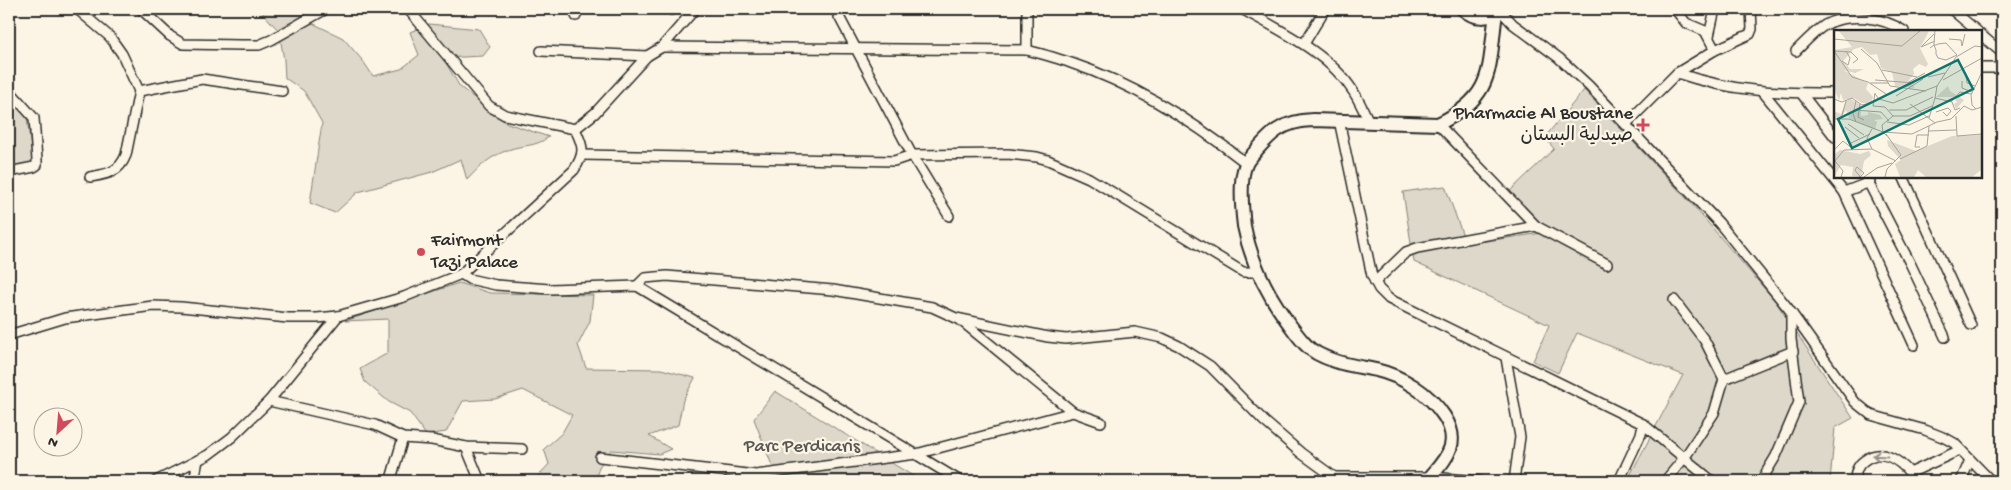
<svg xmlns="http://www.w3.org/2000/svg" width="2011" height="490" viewBox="0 0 2011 490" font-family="'Gochi Hand','Playpen Sans Arabic',sans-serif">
	<rect width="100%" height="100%" fill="#fcf5e5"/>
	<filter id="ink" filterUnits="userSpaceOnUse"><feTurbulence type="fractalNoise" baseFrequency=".02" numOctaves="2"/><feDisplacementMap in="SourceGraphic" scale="10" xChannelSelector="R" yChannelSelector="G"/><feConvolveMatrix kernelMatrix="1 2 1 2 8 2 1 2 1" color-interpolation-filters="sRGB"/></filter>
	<g filter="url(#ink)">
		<g fill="#ded8ca" stroke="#84827a">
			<path d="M259,9H309L300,17L343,38L363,61L373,76L401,69L419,55L410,32L429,24L479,29L490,47L483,56L443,58L460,87L507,123L549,137C533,148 524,144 508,150C489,157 480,166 467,180L461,159L432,172L358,192L335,213L310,203L322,123L304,91L285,78L284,60L279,31Z"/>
			<path d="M1584,90L1690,202L1776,302L1853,418L1835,428L1830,481H1627L1683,375L1577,333L1558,373L1533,361L1549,325L1414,262L1403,192L1445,186L1466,244L1542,233L1510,191L1554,149L1545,137Z"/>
			<path d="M9,99L27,118L33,162L9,168Z"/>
			<path d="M459,283L490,293L593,295L590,321L578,345L586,368L661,369L695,378L683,400L678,425L649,436L671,449L659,454L611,450L599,467L595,481H534L549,464L544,449L562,433L572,415L523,390L495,399L463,401L446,432L426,435L410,413L389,402L365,382L360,369L388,353V319L345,321Z"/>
			<path d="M775,391L921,481H778L754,419Z"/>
		</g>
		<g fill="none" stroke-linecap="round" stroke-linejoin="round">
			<g stroke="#2b2b2b" stroke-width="12">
				<g id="street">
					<path d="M77,9L110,37L122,54L139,91L126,155C119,173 107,174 90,177"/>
					<path d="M141,9L170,36L183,44L241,45H259L271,40L326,9"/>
					<path d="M408,9L489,106L505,115L575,129L595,113L647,56L662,47L695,9"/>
					<path d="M835,9L912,155L949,216"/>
					<path d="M1027,9V50"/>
					<path d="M1242,9C1279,30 1329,53 1353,91C1359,100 1364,111 1369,122"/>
					<path d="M1675,9L1686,23L1705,31L1715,50"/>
					<path d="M1951,9L1977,31"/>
					<path d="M671,10V9"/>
					<path d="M1500,10L1513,24L1559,58L1589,86L1719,223L1788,308L1855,402L1871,415L1925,430L1945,438L1954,443L1991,481"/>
					<path d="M576,16V9"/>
					<path d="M1980,34L2001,52"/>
					<path d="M1709,36L1715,9"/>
					<path d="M1304,44L1325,9"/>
					<path d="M662,47L1027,50C1042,54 1057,58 1071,63C1134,84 1194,122 1246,163"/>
					<path d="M541,51L647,56"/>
					<path d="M1796,51C1805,42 1814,32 1825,25C1848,12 1883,17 1904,31"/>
					<path d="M1980,68H1996"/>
					<path d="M1677,73C1733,92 1777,93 1835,93"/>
					<path d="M9,90L34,118L37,160V165L34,167L9,172"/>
					<path d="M139,91L202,79L282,91"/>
					<path d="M1763,92L1844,192L1914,345"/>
					<path d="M1801,93L1835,137"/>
					<path d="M1339,120L1372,276L1379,289L1389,299L1643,424L1712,481"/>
					<path d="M1438,124L1536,226L1607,264"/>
					<path d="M1626,124L1677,73L1715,50L1750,34L1752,29L1751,9"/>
					<path d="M582,155L894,161L912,155L1008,154L1037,157L1048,160L1089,178L1243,272H1257"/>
					<path d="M1865,176L1911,265L1945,337"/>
					<path d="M1903,176L1971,325"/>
					<path d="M1844,192L1870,182"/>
					<path d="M461,274L469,279L496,285L550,289L637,286L960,481"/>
					<path d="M1375,282L1406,252L1417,248L1536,226"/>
					<path d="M637,286L645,278L667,276L833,290L932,307L956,318L1048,337L1066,339L1135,332L1162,338L1179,346L1210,366L1264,421L1301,453L1334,477L1335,481"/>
					<path d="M959,319L1073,412L1101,422"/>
					<path d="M9,335L65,318L153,306L181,307L288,318H317L338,316"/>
					<path d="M1506,358L1520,437L1514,481"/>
					<path d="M1724,379L1793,351"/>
					<path d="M269,401L375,425L403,438L432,440L466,447L522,449"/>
					<path d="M466,447L480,481"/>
					<path d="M600,457L756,475L916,454L1073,412"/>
					<path d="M1910,473L1960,450"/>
					<path d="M1334,477H1431L1479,481"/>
					<path d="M391,479L403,438"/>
					<path d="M156,481L208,455L232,437L269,401L338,316L404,297L461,274L574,170C585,153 584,147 575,129"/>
					<path d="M194,481L198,460"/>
					<path d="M1619,481L1641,434L1643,424"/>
					<path d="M1665,481L1685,457L1714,413L1724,379L1705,341L1674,300"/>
					<path d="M1761,481L1776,456L1799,402L1791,339V313"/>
					<path d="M1855,481C1855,473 1857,465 1865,460C1881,448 1898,459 1910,473"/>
					<path d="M1961,481L1970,460"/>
				</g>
			</g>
			<g stroke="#2b2b2b" stroke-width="16">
				<g id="secondary">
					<path d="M1463,9C1474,19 1489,20 1501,9"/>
					<path d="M1427,481C1444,460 1463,445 1444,416C1429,393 1402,376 1376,370C1363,367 1349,366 1335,361C1326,358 1313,353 1306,345C1299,338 1293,329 1287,321C1266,292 1251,262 1244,226C1242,209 1238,173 1249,159C1269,135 1280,121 1313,120L1438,124C1496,96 1488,68 1496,13"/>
				</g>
			</g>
			<use href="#street" stroke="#fcf5e5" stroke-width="9"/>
			<use href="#secondary" stroke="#fcf5e5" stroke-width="12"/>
		</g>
		<defs><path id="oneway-shaft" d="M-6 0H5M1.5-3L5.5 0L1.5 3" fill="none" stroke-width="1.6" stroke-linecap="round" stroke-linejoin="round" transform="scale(1.25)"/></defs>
		<use stroke="#949088" href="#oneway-shaft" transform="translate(1880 456) rotate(-177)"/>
	</g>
	<g fill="#d1495b" stroke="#fcf5e5" stroke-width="2">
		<path d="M1640.5 117.5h5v5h5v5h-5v5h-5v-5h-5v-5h5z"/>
		<circle cx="421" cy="252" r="5"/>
	</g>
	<g text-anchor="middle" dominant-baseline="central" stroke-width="4.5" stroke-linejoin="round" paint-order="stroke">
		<g font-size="19" fill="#2b2b2b" stroke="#fcf5e5" text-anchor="end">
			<text x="1633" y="114">Pharmacie Al Boustane<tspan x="1633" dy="22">صيدلية البستان</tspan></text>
			<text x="431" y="241" text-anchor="start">Fairmont<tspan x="431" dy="22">Tazi Palace</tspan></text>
		</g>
		<g font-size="19" fill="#585653" stroke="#fcf5e5">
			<text x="802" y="447">Parc Perdicaris</text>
		</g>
	</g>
	<g transform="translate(1834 30)">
		<rect width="148" height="148" fill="#fcf5e5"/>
		<path d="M4,0L95,1L86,18L94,34L92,37L85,34L79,39L80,44L75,50L81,58L61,56L58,42L47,38L43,24L36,25L28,17L20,19L9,31L16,39H30L21,43L9,40L34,53L32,59L39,67L37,73H28L20,68L9,70L7,63L5,70L0,59V20L18,17ZM114,56L116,61L130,70L122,79L120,74L123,72L120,67H102ZM17,69L27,75V86L34,85V82L46,85L49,89L40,90L43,92L41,100L15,88L12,80L7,88H0V81L7,84L12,71ZM147,105V140L138,147H92L84,140L80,147H66L61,134L67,130L54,116L53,110L82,121L118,106ZM6,120L26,124L35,121L37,125L30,131L27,147L18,146L19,137L7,135L0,147L1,124Z" fill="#ded8ca"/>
		<path fill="none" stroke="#a8a49b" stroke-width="1" d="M100,4L87,17L101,11M0,9L68,16L87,0M115,9L127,10L128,16L131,4M96,18L100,15H102L104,14L112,13L123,25L112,30L104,28L102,24V20L100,15V14L101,0M27,19L43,33L56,56L92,61M0,21L18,47L34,52L52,64M0,21L17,22L24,29L19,33M8,31L14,35L16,28L12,21M48,40L83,47M132,46L133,53L141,56M94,47L111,43M41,50L80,53M109,50L148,28M128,51V58L138,62M75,52L91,43M36,53H54M41,63L39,76L51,77L59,86L48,95L49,102M41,64L45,69L59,73L103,56M62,66L89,49M101,68L103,56L122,27L141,16L148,17M0,69L8,72L18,68L28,75L40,72M22,71L19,84L22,92M117,72L126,62L137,64M26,74L24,87L30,90M76,74L101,93M142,79L138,75L137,65L148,42M20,80L47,82L55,91M55,80H72L99,67M102,82L114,78L117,81L113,86L109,82M59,86H76L98,76M122,86L123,106L148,104M95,88L101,68L118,72L121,80L126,78M0,89H15L49,102M7,89L12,71M53,92L75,95L95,86M14,94L30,105M11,97L25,108M95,101L122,100M53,106L49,102L78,104L103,92L117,89L130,76L138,80L148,77M17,113L36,104M86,117H81L83,105H95M38,119L62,131M0,120L9,111L19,119M66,129L93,116L95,96M1,131L9,141L7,147M0,132L10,120L38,119L33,108L38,99M26,147L30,143L23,137L21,140L23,143L25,145L26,147H27M30,147L43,138L58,133M51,147L53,139L67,125L52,104"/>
		<path fill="#0f766e" fill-opacity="0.15" stroke="#0f766e" stroke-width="2.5" d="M124,30L139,59L18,118L4,89Z"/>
		<rect width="148" height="148" fill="none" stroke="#2b2b2b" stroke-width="2.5"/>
	</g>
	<rect width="2011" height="490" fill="none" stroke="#fcf5e5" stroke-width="30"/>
	<rect x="15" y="15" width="1981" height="460" fill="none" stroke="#2b2b2b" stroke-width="2" filter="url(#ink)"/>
	<g transform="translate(58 432) rotate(206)"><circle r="24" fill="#fcf5e5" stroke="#a8a49b"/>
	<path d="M0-4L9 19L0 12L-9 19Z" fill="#d1495b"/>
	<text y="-8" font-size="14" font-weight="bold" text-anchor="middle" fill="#2b2b2b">N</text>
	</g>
</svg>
